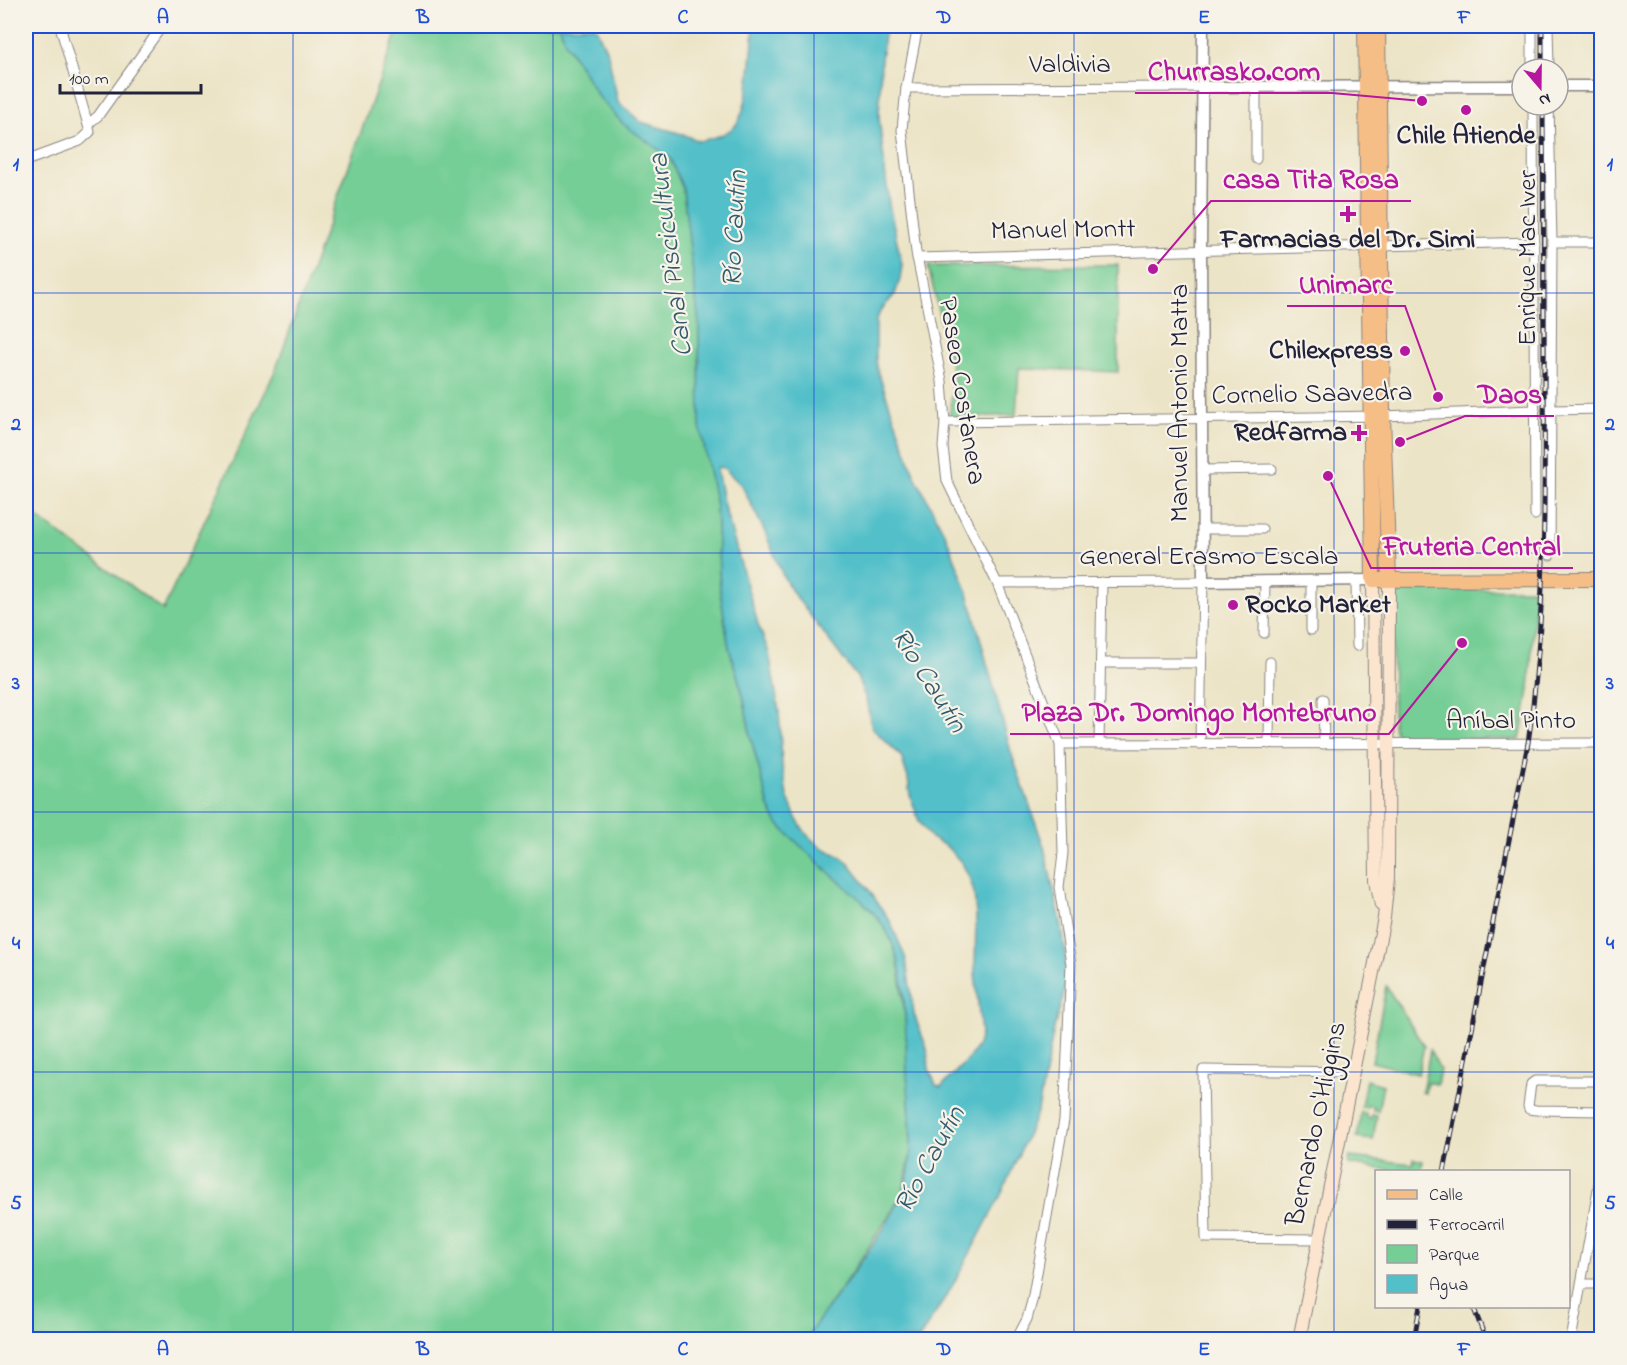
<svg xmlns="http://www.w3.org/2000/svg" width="1627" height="1365" viewBox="0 0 1627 1365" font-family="'Indie Flower',sans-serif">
	<rect width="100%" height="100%" fill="#f7f3e8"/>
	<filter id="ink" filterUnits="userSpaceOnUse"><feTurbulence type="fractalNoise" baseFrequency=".0167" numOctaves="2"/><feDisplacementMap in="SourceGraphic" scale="12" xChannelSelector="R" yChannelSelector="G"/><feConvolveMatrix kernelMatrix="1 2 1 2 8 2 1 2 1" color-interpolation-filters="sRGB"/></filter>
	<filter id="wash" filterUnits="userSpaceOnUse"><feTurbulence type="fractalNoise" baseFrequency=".008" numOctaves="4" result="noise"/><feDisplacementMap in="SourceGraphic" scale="24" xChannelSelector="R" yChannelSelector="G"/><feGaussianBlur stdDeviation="1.35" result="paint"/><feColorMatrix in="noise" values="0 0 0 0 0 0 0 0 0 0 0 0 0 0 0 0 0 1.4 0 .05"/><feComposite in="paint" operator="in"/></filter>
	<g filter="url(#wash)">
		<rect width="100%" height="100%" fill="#ece4c6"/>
		<g fill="#74ce95" stroke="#4b7868" stroke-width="1.5">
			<path d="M399,26H560L565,42L598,96L637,134L653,144L670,158L683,189L699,324L700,426L716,505L720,591L729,648L743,695L751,738L769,807L778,824L785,831L856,894L872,911L888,932L897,956L900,974L906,1027L909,1098L911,1152L903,1193L863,1256L806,1339H26V509L163,610L276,369Z"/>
			<path d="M1118,265V372L1019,368L1016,415L949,418L954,378L928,266Z"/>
			<path d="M1536,589L1529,690L1520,740L1401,737L1396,733L1393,725L1392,597L1398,590Z"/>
			<path d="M1386,986L1424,1046L1418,1074L1372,1062Z"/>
			<path d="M1430,1050L1440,1069L1437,1084L1427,1082L1425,1093L1422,1092Z"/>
			<path d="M1366,1080L1383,1085L1378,1111L1373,1110V1106L1368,1105L1367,1108L1361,1107Z"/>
			<path d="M1361,1112L1366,1113V1117L1371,1118L1372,1114L1377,1115L1373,1140L1357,1138Z"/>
			<path d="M1349,1157L1413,1164L1414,1159L1423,1161L1421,1171H1394L1348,1164Z"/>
		</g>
		<path fill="#52c0c9" stroke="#3a7182" stroke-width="1.5" fill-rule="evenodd" d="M560,26H595L608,54L618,102L641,122L682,134L699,141C710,139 725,135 734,127C750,112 752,48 754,26H885L881,60L879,118L889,204L902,265L900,279L895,294L881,310L876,320V359L878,372L915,476L946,536L968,593L1011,752L1044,847L1061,922L1065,948L1066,987L1054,1028L1038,1110L1001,1195L954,1283L919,1339H806C836,1292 878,1246 902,1195C917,1163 909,1108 907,1073C905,1031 908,966 886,930C872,907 851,892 832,875C816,860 800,846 785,831L778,824L769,807L751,738L743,695L729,648L720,590L716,505L700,426L699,324L683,189L670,158L623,124L598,96L565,42ZM718,467L724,468L742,486L764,530L783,576L793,593L857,677L866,699L872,728L901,756L908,778L910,795L919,821L931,838L946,846L962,863L969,877L974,892L976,916L975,973L981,1033L978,1045L969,1058L941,1087L936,1085L929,1069L927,1049L914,1014L906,959L890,921L867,887L849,864L841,857L819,846L807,835L797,820L787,796L782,766L779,711L769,653L758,624L723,502L717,470Z"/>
	</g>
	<g filter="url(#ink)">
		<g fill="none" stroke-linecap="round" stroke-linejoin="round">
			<g stroke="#878380" stroke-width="11">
				<g id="minor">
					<path d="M918,26L906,88L902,130L916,252L942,381L945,422L943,447L947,481L997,583L1060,744L1063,853L1059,887L1071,964L1064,1120L1032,1301L1027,1319L1016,1340"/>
					<path d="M1548,26L1549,69"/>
					<path d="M1532,69V26"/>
					<path d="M1256,87V159"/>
					<path d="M906,88L1203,87"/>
					<path d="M1533,105L1535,515"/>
					<path d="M1549,105L1552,242L1550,555"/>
					<path d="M88,124L98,116L162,26"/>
					<path d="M26,161L80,141L90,132L60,26"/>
					<path d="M1552,242H1602"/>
					<path d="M917,258L1534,242"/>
					<path d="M1552,410L1602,409"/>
					<path d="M945,422L1383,416L1535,410"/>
					<path d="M1202,470L1272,469"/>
					<path d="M1202,529H1262"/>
					<path d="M1356,580L1357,646"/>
					<path d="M1311,581V630"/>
					<path d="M997,583L1203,582L1200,744"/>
					<path d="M1264,633L1265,581"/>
					<path d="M1101,663H1201"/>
					<path d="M1323,699L1324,744"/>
					<path d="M1060,744L1602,743"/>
					<path d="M1099,744L1102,582"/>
					<path d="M1269,744L1270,662"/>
					<path d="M1602,1081H1535L1531,1084L1528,1106L1529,1109L1536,1110L1602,1111"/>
					<path d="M1318,1239L1206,1238L1203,1070L1352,1072"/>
					<path d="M1582,1284H1602"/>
					<path d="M1571,1340L1602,1167"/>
				</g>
			</g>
			<g stroke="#878380" stroke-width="13">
				<g id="tertiary">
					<path d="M1203,26L1201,250L1203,582L1373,580"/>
					<path d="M1558,86H1602"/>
					<path d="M1203,87L1522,86"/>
				</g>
			</g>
			<g stroke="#878380" stroke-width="14">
				<g id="secondary">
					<path d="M1373,580L1376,880L1381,905"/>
					<path d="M1299,1340L1384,918L1388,878L1389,580"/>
				</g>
			</g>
			<g stroke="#878380" stroke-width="16">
				<g id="primary">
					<path d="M1365,26L1373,580L1602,579"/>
					<path d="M1378,26L1383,416L1389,580"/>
				</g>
			</g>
			<use href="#minor" stroke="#fff" stroke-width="9"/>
			<use href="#tertiary" stroke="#fff" stroke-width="10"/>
			<use href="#secondary" stroke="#fbe5cf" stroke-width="12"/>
			<use href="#primary" stroke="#f6be87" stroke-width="14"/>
			<g stroke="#22223b" stroke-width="5">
				<g id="rail">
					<path d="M1542,26V69"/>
					<path d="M1444,1172L1528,743C1545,627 1545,509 1544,392C1544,297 1544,201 1543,105"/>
					<path d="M1473,1306L1486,1340"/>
					<path d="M1414,1340L1420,1306"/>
				</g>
			</g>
			<use href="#rail" stroke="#f7f3e8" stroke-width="3" stroke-dasharray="9" stroke-linecap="butt"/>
		</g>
	</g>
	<path fill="none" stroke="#1d4ed8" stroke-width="1.5" stroke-opacity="0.55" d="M293,26V1340M553,26V1340M814,26V1340M1074,26V1340M1334,26V1340M26,293H1602M26,553H1602M26,812H1602M26,1072H1602"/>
	<g fill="#b5179e" stroke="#f7f3e8" stroke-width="2">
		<circle cx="1466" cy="110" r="6"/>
		<path d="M1345 205h6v6h6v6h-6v6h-6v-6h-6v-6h6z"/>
		<circle cx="1405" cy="351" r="6"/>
		<path d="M1356 424h6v6h6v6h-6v6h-6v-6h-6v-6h6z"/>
		<circle cx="1233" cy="605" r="6"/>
	</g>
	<g text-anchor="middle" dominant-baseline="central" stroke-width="4.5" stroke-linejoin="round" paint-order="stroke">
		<g font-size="27" fill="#22223b" stroke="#f7f3e8">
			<text x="1070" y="65">Valdivia</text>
			<text transform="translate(1063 231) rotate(-1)">Manuel Montt</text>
			<text transform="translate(1528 258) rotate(-90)">Enrique Mac Iver</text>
			<text transform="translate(961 391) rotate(81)">Paseo Costanera</text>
			<text transform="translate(1312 395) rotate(-1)">Cornelio Saavedra</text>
			<text transform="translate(1180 403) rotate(-90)">Manuel Antonio Matta</text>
			<text x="1209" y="557">General Erasmo Escala</text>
			<text x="1511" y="721">Aníbal Pinto</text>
			<text transform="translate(1317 1124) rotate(-78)">Bernardo O'Higgins</text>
		</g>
		<g font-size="27" font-weight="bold" fill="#22223b" stroke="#f7f3e8">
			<text x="1466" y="136">Chile Atiende</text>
			<text x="1348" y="240">Farmacias del Dr. Simi</text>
			<text x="1393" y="351" text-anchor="end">Chilexpress</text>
			<text x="1347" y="433" text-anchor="end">Redfarma</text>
			<text x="1245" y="605" text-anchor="start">Rocko Market</text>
		</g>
		<g font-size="28" font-style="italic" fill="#33596d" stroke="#f7f3e8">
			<text transform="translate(736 229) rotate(-87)">Río Cautín</text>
			<text transform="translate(672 255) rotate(-97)">Canal Piscicultura</text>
			<text transform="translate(928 681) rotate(58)">Río Cautín</text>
			<text transform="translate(931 1160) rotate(-61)">Río Cautín</text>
		</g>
	</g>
	<path fill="none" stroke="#b5179e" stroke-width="2" d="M1422 101L1332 93H1135M1153 269L1211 201H1411M1438 397L1405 306H1287M1400 442L1465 416H1554M1328 476L1371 568H1573M1462 643L1389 734H1010"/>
	<g fill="#b5179e" stroke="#f7f3e8" stroke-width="2">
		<circle cx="1422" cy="101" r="6"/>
		<circle cx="1153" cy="269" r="6"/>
		<circle cx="1438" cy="397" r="6"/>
		<circle cx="1400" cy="442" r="6"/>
		<circle cx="1328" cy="476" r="6"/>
		<circle cx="1462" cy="643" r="6"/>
	</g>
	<g font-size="28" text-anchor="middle" font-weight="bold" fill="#b5179e" stroke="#f7f3e8" stroke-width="4.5" stroke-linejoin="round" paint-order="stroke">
		<text x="1234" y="80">Churrasko.com</text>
		<text x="1311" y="188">casa Tita Rosa</text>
		<text x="1346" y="293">Unimarc</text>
		<text x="1510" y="403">Daos</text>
		<text x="1472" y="555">Fruteria Central</text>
		<text x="1199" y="721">Plaza Dr. Domingo Montebruno</text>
	</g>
	<rect width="1627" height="1365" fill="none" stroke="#f7f3e8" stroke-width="66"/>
	<rect x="1375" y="1170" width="195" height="138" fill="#f7f3e8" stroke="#a29fa3" stroke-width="1.5"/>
	<rect x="1387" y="1190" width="30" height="9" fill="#f6be87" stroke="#a29fa3" stroke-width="1.5"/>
	<text x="1429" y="1200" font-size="18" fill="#22223b">Calle</text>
	<rect x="1387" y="1220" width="30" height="9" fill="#22223b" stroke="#a29fa3" stroke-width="1.5"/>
	<text x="1429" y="1230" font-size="18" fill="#22223b">Ferrocarril</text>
	<rect x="1387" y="1245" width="30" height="18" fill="#74ce95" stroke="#a29fa3" stroke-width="1.5"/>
	<text x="1429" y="1260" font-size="18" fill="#22223b">Parque</text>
	<rect x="1387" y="1275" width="30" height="18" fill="#52c0c9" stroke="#a29fa3" stroke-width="1.5"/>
	<text x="1429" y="1290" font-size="18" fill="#22223b">Agua</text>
	<g transform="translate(1540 87) rotate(160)"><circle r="28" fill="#f7f3e8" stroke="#a29fa3" stroke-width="1.5"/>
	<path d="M0-4.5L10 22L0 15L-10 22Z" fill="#b5179e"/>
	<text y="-9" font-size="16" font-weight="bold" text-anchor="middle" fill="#22223b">N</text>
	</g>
	<path d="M60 84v9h141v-9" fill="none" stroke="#22223b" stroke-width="3"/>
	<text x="69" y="84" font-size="18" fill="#22223b" stroke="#f7f3e8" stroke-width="4.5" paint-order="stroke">100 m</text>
	<rect x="33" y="33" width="1561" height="1299" fill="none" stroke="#1d4ed8" stroke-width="2"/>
	<g font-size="20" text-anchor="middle" font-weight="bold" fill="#1d4ed8">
		<text x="163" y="23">A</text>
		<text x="423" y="23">B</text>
		<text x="683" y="23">C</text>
		<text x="944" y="23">D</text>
		<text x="1204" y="23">E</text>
		<text x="1464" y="23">F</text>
		<text x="16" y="170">1</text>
		<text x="1610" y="170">1</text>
		<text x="16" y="430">2</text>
		<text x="1610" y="430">2</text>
		<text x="16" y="689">3</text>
		<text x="1610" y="689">3</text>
		<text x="16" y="949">4</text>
		<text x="1610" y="949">4</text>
		<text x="16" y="1209">5</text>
		<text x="1610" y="1209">5</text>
		<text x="163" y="1355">A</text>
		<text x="423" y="1355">B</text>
		<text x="683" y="1355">C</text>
		<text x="944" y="1355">D</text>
		<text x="1204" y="1355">E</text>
		<text x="1464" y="1355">F</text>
	</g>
</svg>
